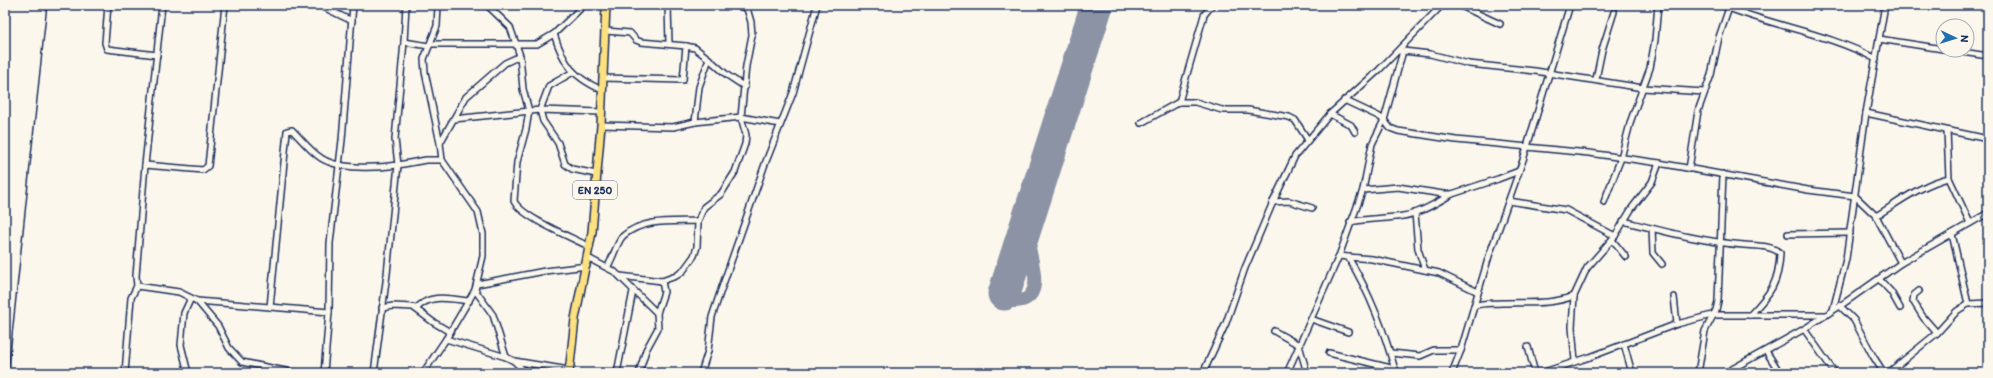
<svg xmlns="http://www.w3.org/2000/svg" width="1993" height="378" viewBox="0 0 1993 378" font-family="Itim,sans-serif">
	<rect width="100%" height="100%" fill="#fbf7ec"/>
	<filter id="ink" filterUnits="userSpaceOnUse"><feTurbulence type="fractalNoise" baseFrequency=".025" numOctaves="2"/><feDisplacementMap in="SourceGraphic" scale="8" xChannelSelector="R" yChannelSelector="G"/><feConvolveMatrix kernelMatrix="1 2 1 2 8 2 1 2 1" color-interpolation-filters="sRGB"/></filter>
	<g filter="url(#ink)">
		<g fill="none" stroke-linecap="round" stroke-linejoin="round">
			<path stroke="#8b93a5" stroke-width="13" d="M1004,294C1009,300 1012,303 1020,301C1047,295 1029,255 1028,239C1027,233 1028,227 1028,220"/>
			<path stroke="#8b93a5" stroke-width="33" d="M1004,294L1097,5"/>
			<g stroke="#1b2f5e" stroke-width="8">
				<g id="minor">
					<path d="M108,5L105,43L107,49L157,55"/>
					<path d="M162,5L145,165L136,276L137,286L179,292L197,301L218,326L229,348L242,362L295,373"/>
					<path d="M319,5L352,21"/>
					<path d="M438,5L437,26L424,59L425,72L440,143"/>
					<path d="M668,5L669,44"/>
					<path d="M737,5L745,8"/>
					<path d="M1459,5L1500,24"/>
					<path d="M1721,5C1772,26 1827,33 1876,59"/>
					<path d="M554,34C564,65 573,77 602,90"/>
					<path d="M1879,39L1943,49"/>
					<path d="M404,42L406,5"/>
					<path d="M431,44H516L510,27L487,5"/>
					<path d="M686,46L695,48L709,59L699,87L695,122"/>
					<path d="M1949,50L1988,56"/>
					<path d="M1399,51H1403L1384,120L1390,128L1398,131L1456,140L1589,153L1659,163L1808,190L1855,196L1876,216C1899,202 1922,184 1949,178"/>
					<path d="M1403,51L1430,54L1469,64L1535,71L1643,88L1704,92"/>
					<path d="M520,56L523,89L529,111L526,129L517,162L514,201C521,217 573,238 590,247"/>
					<path d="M709,59L727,75L745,87"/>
					<path d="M573,72L549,86L540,110L543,121L558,143L565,164L572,169L596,174"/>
					<path d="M603,78L683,80L686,46L641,42L636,40L630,33L606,31"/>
					<path d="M1596,79L1602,50L1614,12"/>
					<path d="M1179,102L1204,15L1212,5"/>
					<path d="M1866,113L1988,139"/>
					<path d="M1330,114L1351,125L1355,132"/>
					<path d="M454,119L540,110L601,112"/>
					<path d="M1141,123L1179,102H1195L1222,110H1248L1289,117L1295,120L1308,140"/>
					<path d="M601,125L673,127L695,122L741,117L780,124"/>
					<path d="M1947,131L1949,178L1970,223"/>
					<path d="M145,165L203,170L208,166L225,5"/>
					<path d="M1689,169L1698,111L1711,75L1719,37L1730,5"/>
					<path d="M1363,190L1398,187L1443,194H1452L1498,179L1519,171"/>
					<path d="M1509,201L1566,210L1615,236"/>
					<path d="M1273,202L1289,201L1312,208"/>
					<path d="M1604,202L1621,158L1631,120L1650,68L1655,40L1658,5"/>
					<path d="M1415,213L1418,249L1425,270"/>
					<path d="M1876,216L1901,263"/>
					<path d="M1623,221C1663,231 1703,242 1744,245C1756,246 1771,245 1780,253C1779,283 1770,294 1750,315"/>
					<path d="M1350,222C1368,218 1385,219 1403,216C1421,213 1436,203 1452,194"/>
					<path d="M1652,228L1653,253L1662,264"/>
					<path d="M1788,234L1850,233"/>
					<path d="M1952,234L1968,304"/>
					<path d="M1612,240L1626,257"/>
					<path d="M1339,256L1348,257C1371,295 1384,331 1396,373"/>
					<path d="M1348,257L1372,259L1439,273L1478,292"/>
					<path d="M588,258L615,272L657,313L658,328L646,350L639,373"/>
					<path d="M608,266C613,258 617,242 623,236C643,218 674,222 698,221"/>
					<path d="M620,276L662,281L676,276L683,271L694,256L697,247L698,221L704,207L721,194L735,172L745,144L746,135L741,117L746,66L752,35L751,22L746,5"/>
					<path d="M1879,279L1891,292L1900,308"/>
					<path d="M477,284L545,271L587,266"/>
					<path d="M475,290L493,315L506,357"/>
					<path d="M1919,291L1914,295L1913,301L1923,317L1937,333"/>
					<path d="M1674,297L1677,324"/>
					<path d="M197,301L329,312"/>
					<path d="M1474,306C1485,302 1491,304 1502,303C1526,302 1551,305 1574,296"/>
					<path d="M1840,306L1854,320L1873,356L1884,373"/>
					<path d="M270,307L287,131L292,130C301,139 311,152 321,158C339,170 377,168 398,165L395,139L404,42L429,46"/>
					<path d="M382,308L393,306L413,307L433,322L450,332"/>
					<path d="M416,309C430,293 450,299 469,301"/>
					<path d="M1833,310L1846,259L1866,113L1885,5"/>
					<path d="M657,313L664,292L662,281"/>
					<path d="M1311,319L1348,332"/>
					<path d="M1804,329L1835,373"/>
					<path d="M1274,331L1299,345L1307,373"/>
					<path d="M446,339L506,357L514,361L569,370"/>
					<path d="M1624,344L1632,373"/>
					<path d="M1528,347L1535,373"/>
					<path d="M1766,351L1780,373"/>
					<path d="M1329,353L1395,369"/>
					<path d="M1391,353L1420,356L1434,350H1461"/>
					<path d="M514,361L526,373"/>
					<path d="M1575,361L1572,327L1574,296L1587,268L1615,236L1632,208L1652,182L1659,163"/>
					<path d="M125,373L131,298L137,286"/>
					<path d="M188,373L181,345L184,313L191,298"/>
					<path d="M324,373L329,312L330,243L342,140L353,5"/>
					<path d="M374,373L387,274L398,165L426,160H442"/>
					<path d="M423,373L446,339L475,290L483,256V234L478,212L442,160L440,143L466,97L505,63L520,56L516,44H537L554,34L584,5"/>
					<path d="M617,373L633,291"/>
					<path d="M701,373L708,351L712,317L720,293L765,164L793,93L817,5"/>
					<path d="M1203,373L1226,323L1245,268L1273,202L1295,156L1330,114L1379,70L1442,5"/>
					<path d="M1287,373L1339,256L1363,190L1372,144L1384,120L1378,116L1344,100"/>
					<path d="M1452,373L1461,350L1489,256L1523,160L1570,5"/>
					<path d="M1541,373L1590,357L1677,324L1712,315H1826"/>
					<path d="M1698,373L1705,331L1716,310L1718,301L1723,174"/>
					<path d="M1725,373L1804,329L1840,306L1901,263L1988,213"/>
					<path d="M1888,373L1937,333L1957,311L1968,304L1988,303"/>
				</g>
			</g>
			<g stroke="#1b2f5e" stroke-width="10">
				<path id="major" d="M569,373L575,319L592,232L601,125L606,5"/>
			</g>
			<use href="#minor" stroke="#fbf7ec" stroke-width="5"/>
			<use href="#major" stroke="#fde080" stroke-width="7"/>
			<path stroke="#1b2f5e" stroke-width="1.5" d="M8,373L47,5"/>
		</g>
	</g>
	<g text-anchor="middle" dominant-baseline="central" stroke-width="3" stroke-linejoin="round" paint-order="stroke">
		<rect fill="#fbf7ec" stroke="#5e6b89" stroke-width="1" x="573" y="181" width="44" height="18" rx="3"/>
		<g font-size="11" font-weight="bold" fill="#1b2f5e">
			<text x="595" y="190">EN 250</text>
		</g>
	</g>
	<rect width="1993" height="378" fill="none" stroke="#fbf7ec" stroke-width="20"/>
	<rect x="10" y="10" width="1973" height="358" fill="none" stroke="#1b2f5e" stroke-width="1.5" filter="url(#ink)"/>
	<g transform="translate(1955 38) rotate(94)"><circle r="19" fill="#fbf7ec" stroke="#a1a7b3"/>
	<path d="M0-3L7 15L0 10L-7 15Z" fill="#1f6fb2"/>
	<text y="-6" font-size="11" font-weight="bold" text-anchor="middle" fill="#1b2f5e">N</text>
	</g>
</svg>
